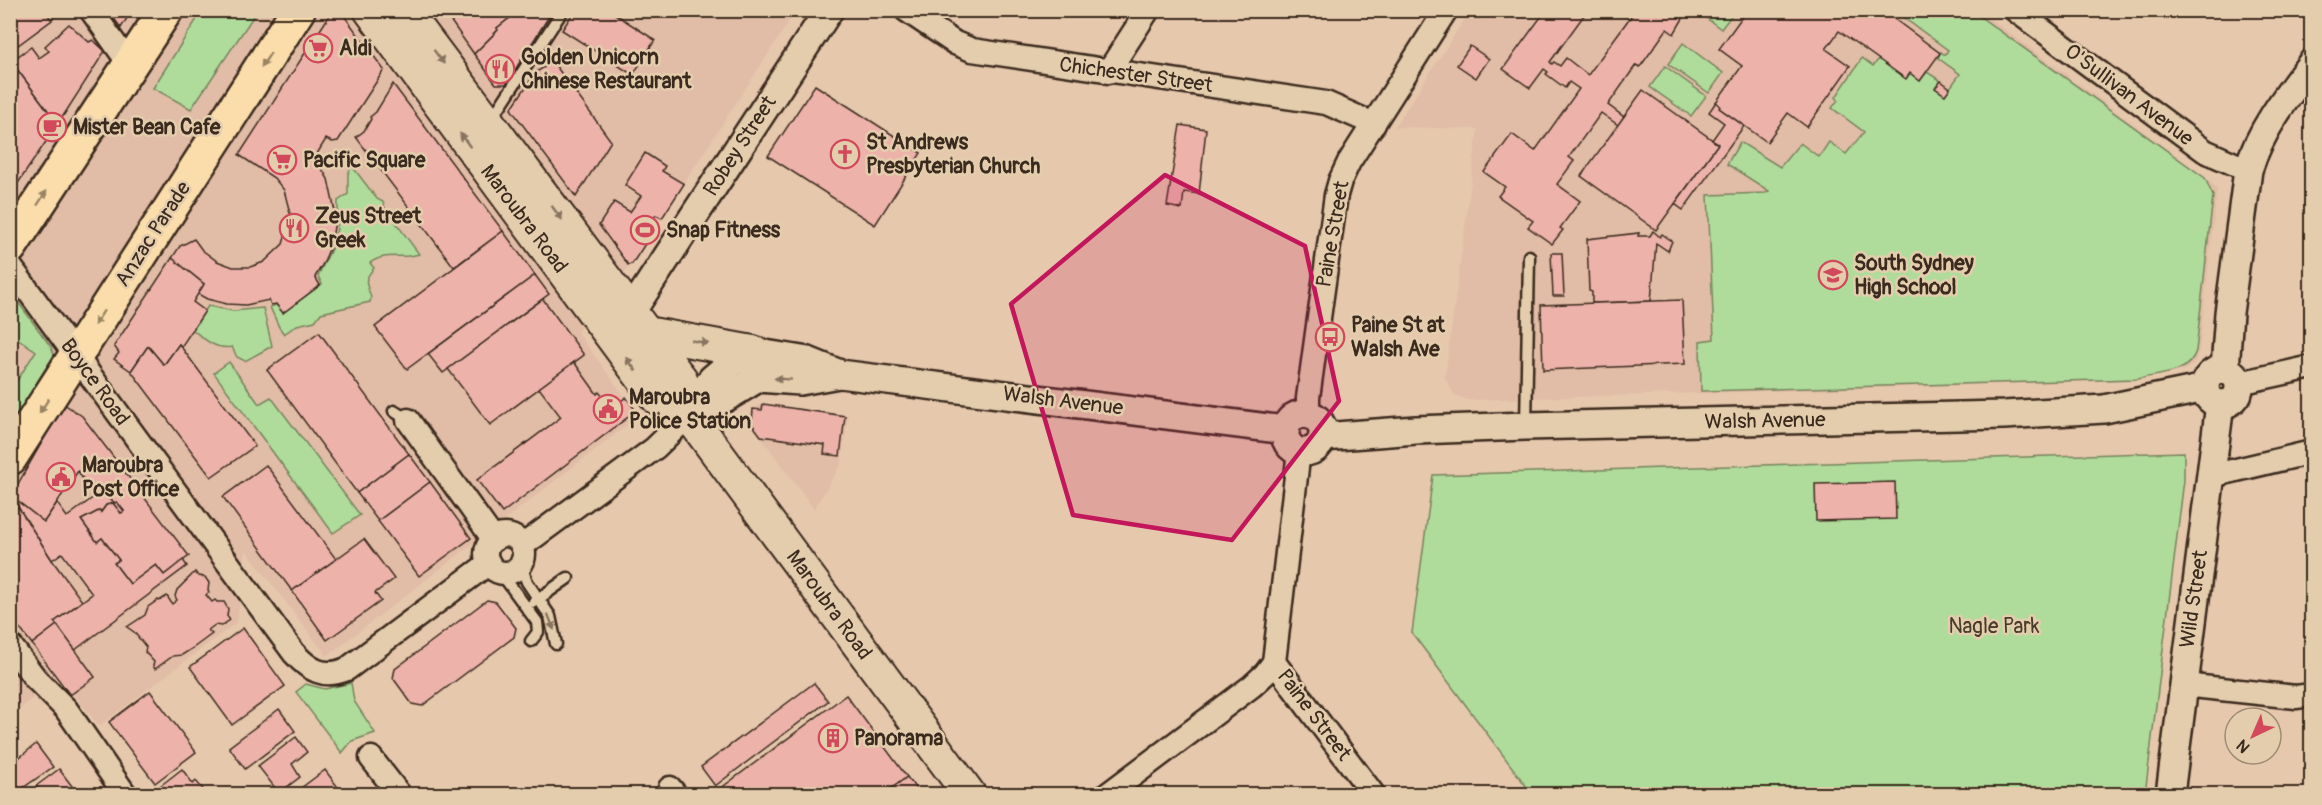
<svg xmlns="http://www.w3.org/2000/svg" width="2322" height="805" viewBox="0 0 2322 805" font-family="Pangolin,sans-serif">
	<rect width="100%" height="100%" fill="#e6c8ad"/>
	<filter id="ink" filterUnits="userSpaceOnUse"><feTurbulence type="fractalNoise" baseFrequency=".0167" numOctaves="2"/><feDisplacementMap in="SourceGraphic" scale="12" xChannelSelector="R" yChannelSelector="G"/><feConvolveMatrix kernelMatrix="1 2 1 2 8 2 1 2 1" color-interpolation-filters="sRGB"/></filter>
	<g filter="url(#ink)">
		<g fill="#e1bca6">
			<path d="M11,11H796L633,261L577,332L639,416L327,656L246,550L237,622L99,726L61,679L27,702L11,718Z"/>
			<path d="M1470,11H1979L2069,76L2063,87L2072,93L2078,83L2209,180L2217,189L2199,351L2193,365L2182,371L2137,380L1467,400L1454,394L1445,378L1478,129L1395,127Z"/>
			<path d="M760,404L848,415L841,464L814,509L749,421L750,413Z"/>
		</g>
		<g fill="#b0dc9b" stroke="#76835c" stroke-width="1.5">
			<path d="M202,11H257L191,109L153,88Z"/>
			<path d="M1703,11V10L1735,11L1721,29L1701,14Z"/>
			<path d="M1909,11H1972L2205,178L2213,196L2196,351C2189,375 2158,374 2137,379L1701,391L1700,341L1714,339L1708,195L1766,193L1769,191L1727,164L1740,142L1780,167L1800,143L1819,157L1829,142L1846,154L1864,132L1832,108L1838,100L1836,97L1862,58L1873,66L1879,59L1906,78L1910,73L1920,81L1927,72L1941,81L1936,88L1945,95L1960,74L1938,58L1941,52L1945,55L1948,50L1904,18Z"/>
			<path d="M1683,43L1723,73L1709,93L1668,64Z"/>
			<path d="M1665,66L1706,96L1691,116L1650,87Z"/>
			<path d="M352,166L377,199L383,202L385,208L419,254C401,260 386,251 370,263L374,268C361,283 368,284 371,298L370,302L321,313L315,321L297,325L284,334L279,327L270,307L276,305L283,313L322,284L318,276L334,243L338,223V201L348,194V174Z"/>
			<path d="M10,291L51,347L54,355L11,424V390L36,351L11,334Z"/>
			<path d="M208,306L233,311L263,308L272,346L245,361L237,357L232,347C216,350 205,340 193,330Z"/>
			<path d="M229,362L259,404L271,397L360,515L333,533L214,373Z"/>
			<path d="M2184,452V480L2145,794H1532L1412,633L1433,475Z"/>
			<path d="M351,683L354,701L375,733L352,741L342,753L296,692L306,684L325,689Z"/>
		</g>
		<g fill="#edb3ab" stroke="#3b2a1e" stroke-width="1.5">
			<path d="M10,10H44L52,20L10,51Z"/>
			<path d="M108,10H132L121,28Z"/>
			<path d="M333,10H340L384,70L338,141L332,142L326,139L315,157L328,179L336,216L331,244L324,262L315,277L320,285L283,313L276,304L271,305L269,300L246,305L227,304L207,299L198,294L204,284L172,258L180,246L194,239L202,250L217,261L233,267H250L264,262L283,244L291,217L284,190L274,178L239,155Z"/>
			<path d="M443,10H520L497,28L498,30L474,54Z"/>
			<path d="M520,10H553L506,84H496L474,54L498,30L497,28Z"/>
			<path d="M575,10H609L655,40L633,75L562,30Z"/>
			<path d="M1546,10L1587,11L1550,62L1552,64L1554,62L1560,66L1566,58L1588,75L1634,12L1632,10H1685L1683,13L1685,15L1674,34L1667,29L1640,67L1636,65L1608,105L1624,117L1618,125L1601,113L1569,157L1574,161L1557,184L1580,201L1560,228L1563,230L1552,244L1528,227L1533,221L1498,196L1505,187L1484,172L1512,134L1535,151L1579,89L1569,82L1565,88L1546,74L1548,72L1544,69L1530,88L1503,69Z"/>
			<path d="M1747,10H1882L1940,53L1920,81L1910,73L1906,79L1839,31L1826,49L1850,66L1807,127L1788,113L1767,142L1719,108L1720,106L1716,102L1742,66L1719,49Z"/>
			<path d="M69,24L89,42L93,40L105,51L58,124L11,61L31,47L39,58L49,51L45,46Z"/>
			<path d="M1470,46L1489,59L1476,78L1457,65Z"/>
			<path d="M10,60L58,124L10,195Z"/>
			<path d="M553,62L611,141L576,197L511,109L536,72Z"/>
			<path d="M1941,81L1950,88L1945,95L1935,88Z"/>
			<path d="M393,84L503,231L454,267L356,137L364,131L371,119L370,117L376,112Z"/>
			<path d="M815,85L921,153L875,225L768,156Z"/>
			<path d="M1643,90L1718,144L1656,230L1581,176Z"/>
			<path d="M1716,102L1720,106L1719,108L1744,126L1683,210L1675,204L1718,144L1712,140L1724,123L1709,112Z"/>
			<path d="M1180,125L1206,129L1199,194L1184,192L1182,209L1167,206Z"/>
			<path d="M645,153L665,166L662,171L684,184L662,218L656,215L653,219L658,224L632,264L628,265L599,225L614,202L630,212L641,196L625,185Z"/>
			<path d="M503,231L535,275L407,369L375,327Z"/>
			<path d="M1653,231L1660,237L1662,234L1672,241L1668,251L1656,243L1651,301L1592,303V292L1589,291L1587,239L1639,233L1638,236H1650Z"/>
			<path d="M1551,253H1562L1564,296H1553Z"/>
			<path d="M172,258L204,284L193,302L205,311L181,347L179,344L164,365L148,346L131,371L114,359L119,353L114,346Z"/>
			<path d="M535,275L549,294L443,373L428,354Z"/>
			<path d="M543,299L584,355L490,425L448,369Z"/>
			<path d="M1682,300L1685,364L1543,370L1541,305Z"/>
			<path d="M319,332L409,454L357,493L267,370Z"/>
			<path d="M179,344L255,446L211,477L131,371L148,346L164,365Z"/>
			<path d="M574,362L597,394L599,392L604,398L621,401L626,397L636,411L502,513L477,480L561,417L539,388Z"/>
			<path d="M64,404L82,416L189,556L164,575L156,565L130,584L114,563L119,560L102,538L97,542L81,520L100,510L101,512L106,505L113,503L121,513L124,511L117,502L115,503L107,498L102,491L94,497L78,471L44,522L11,496Z"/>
			<path d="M763,404L845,416L840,456L824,454L825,445L761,436L752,424L753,409L762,410Z"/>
			<path d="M409,454L430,482L378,521L357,493Z"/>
			<path d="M266,465L336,559L292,591L223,497Z"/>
			<path d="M430,482L471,538L419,576L378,521Z"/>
			<path d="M1895,482L1896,519L1816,521L1815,484Z"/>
			<path d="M102,491L107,498L115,503L117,502L124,511L121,513L113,503L106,505L101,512L100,510L81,520L97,542L102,538L119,560L114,563L130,584L156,565L164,575L183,560L187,566L75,650L54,622L92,594L62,553L52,560L11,496L44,522L57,503L67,517Z"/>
			<path d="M11,496L52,560L82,601L54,622L57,625L32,644L10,616Z"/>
			<path d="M364,539L394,579L375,593L381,601L327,640L292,591Z"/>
			<path d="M195,572L198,576L205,577L209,583L208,590L209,592L206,595L212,602L215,600L217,602H224L228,609L227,616L230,620L221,626L215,625L208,630L212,634L193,648L182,655L173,656L155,669L153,666L154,662L145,652L146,647L134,632L127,627L145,615L148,607L158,600L159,601L167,596L172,604L177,600L175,596L177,590Z"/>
			<path d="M487,600L496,602L516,628L514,637L422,706L412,704L393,678L395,669Z"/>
			<path d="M57,625L95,677L70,695L32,644Z"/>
			<path d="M243,628L285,686L232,725L190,667Z"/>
			<path d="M814,683L828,701L715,786L701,767Z"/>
			<path d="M150,691L196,752L155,783L109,722Z"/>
			<path d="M846,695L907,777L884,794H713Z"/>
			<path d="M279,709L295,731L245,769L229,747Z"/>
			<path d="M296,737L307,752L292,764L300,777L279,793L258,766Z"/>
			<path d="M36,744L53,767L14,794L10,790V765Z"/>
			<path d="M59,769L78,794H43L36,786Z"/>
			<path d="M182,769L193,784L196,781L207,794H167L160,786Z"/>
			<path d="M325,770L343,794H293Z"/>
			<path d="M907,777L920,794H884Z"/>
		</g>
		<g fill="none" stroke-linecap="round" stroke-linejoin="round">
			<g stroke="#3b2a1e" stroke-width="15">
				<g id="service">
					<path d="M491,120L563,10"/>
					<path d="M394,411L408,420"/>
					<path d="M1526,426L1529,256"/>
					<path d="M521,565L527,582L550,616L556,644"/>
					<path d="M501,573L537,622L538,632L531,641"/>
					<path d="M534,602L568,578"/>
				</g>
			</g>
			<g stroke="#3b2a1e" stroke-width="27">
				<g id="minor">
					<path d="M91,10L130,65"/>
					<path d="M906,10L955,43L972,50L1326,103L1374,124"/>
					<path d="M2015,10L2205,151L2248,170"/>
					<path d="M1108,72L1148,10"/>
					<path d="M10,266L294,653C309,670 324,679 347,669L489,563"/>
					<path d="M2239,383L2312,367"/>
					<path d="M1308,414V398L1336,195L1340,181L1349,162L1446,10"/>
					<path d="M408,420L494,540"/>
					<path d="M1299,451L1274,662L1373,794"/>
					<path d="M2211,476L2312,452"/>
					<circle cx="505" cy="554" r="19"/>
					<path d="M522,546L655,448L689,415"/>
					<path d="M10,645L35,678L66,709L125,794"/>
					<path d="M2183,685L2296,697L2312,695"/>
					<path d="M371,758L399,794"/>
					<path d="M670,788L675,794"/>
					<path d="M1108,794L1252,686L1265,674L1274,662"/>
				</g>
			</g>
			<g stroke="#3b2a1e" stroke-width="32">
				<g id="tertiary">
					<path d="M631,312L829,10"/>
					<path d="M2225,369L2229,313L2248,170C2261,129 2286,97 2312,63"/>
					<circle cx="2222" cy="387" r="17"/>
					<circle cx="1304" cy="433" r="19"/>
					<path d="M689,415L712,379L731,363L753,352L808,361L840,374L1285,430"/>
					<path d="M689,415L725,398L758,378L800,381L839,374"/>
					<path d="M1323,437L1416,430L1526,426L2004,415L2104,409L2205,388"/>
					<path d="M2170,794L2220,404"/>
				</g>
			</g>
			<g stroke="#3b2a1e" stroke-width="36">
				<g id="secondary">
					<path d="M370,10L657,398L689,415"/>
					<path d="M404,10L677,374L681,379L689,415L969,794"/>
					<path d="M646,333L753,352"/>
				</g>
			</g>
			<g stroke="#3b2a1e" stroke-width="38">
				<g id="primary">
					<path d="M10,247L166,10"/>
					<path d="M10,458L298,10"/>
				</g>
			</g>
			<use href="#service" stroke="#e4cdad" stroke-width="10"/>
			<use href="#minor" stroke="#e4cdad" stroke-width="22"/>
			<use href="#tertiary" stroke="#e4cdad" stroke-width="27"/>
			<use href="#secondary" stroke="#e4cdad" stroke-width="32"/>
			<use href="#primary" stroke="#faddab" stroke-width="33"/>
		</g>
		<defs><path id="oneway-solid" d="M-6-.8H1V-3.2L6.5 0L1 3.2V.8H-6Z" transform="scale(1.5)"/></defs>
		<g fill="#87735e">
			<use href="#oneway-solid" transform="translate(439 57) rotate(53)"/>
			<use href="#oneway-solid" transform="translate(465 140) rotate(-127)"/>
			<use href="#oneway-solid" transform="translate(557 213) rotate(53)"/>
			<use href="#oneway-solid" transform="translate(700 342) rotate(10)"/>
			<use href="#oneway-solid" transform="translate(631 364) rotate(-127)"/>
			<use href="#oneway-solid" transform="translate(783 379) rotate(-176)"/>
			<use href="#oneway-solid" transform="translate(551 622) rotate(69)"/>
		</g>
		<g fill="#9a8464">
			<use href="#oneway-solid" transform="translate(266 60) rotate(123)"/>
			<use href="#oneway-solid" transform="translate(42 198) rotate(-57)"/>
			<use href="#oneway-solid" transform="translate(99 318) rotate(123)"/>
			<use href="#oneway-solid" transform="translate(44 406) rotate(123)"/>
		</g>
	</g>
	<path fill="#c2185b" fill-opacity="0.2" stroke="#c2185b" stroke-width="4.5" stroke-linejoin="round" d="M1165,175L1305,246L1339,401L1232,540L1073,515L1011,304Z"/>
	<defs>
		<g id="supermarket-ring" transform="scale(1.5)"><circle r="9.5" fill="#e4cdad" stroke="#d1495b" stroke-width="1.5"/><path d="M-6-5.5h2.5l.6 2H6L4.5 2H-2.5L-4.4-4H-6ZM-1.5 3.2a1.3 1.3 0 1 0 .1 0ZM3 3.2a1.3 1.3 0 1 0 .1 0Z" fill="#d1495b"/></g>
		<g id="restaurant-ring" transform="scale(1.5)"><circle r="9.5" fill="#e4cdad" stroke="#d1495b" stroke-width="1.5"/><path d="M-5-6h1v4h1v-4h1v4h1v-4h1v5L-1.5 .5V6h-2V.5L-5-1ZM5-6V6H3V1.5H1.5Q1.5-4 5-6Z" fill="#d1495b"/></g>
		<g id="cafe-ring" transform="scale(1.5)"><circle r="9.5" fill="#e4cdad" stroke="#d1495b" stroke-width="1.5"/><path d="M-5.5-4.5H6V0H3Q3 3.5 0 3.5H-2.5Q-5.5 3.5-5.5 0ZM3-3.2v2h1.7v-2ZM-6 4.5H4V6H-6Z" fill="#d1495b"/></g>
		<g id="church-ring" transform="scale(1.5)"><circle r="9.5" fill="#e4cdad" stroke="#d1495b" stroke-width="1.5"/><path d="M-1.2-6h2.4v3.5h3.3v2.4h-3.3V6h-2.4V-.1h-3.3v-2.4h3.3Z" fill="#d1495b"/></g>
		<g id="stadium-ring" transform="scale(1.5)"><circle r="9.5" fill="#e4cdad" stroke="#d1495b" stroke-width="1.5"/><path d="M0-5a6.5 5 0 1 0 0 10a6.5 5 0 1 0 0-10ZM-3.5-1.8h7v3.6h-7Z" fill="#d1495b"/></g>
		<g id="school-ring" transform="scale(1.5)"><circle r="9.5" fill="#e4cdad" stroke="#d1495b" stroke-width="1.5"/><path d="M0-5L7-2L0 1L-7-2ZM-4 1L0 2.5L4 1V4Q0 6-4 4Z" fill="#d1495b"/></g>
		<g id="bus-ring" transform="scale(1.5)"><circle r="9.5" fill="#e4cdad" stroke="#d1495b" stroke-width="1.5"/><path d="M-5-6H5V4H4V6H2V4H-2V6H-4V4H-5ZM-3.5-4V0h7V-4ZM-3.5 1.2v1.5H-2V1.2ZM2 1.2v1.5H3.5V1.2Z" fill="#d1495b"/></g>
		<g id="civic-ring" transform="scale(1.5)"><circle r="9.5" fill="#e4cdad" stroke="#d1495b" stroke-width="1.5"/><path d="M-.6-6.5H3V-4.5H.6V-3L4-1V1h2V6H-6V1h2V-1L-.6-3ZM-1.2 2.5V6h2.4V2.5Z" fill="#d1495b"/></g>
		<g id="building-ring" transform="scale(1.5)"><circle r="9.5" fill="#e4cdad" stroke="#d1495b" stroke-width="1.5"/><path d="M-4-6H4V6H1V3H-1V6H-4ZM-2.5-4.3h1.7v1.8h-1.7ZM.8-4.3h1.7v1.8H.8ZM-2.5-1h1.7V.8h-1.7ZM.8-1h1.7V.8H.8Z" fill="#d1495b"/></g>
	</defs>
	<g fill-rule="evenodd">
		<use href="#supermarket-ring" x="318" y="48"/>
		<use href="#restaurant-ring" x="500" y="69"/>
		<use href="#cafe-ring" x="52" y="127"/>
		<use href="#church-ring" x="845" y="154"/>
		<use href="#supermarket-ring" x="282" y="160"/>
		<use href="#restaurant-ring" x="294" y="228"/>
		<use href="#stadium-ring" x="645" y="230"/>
		<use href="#school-ring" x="1833" y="275"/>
		<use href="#bus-ring" x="1330" y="337"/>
		<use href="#civic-ring" x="608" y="409"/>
		<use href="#civic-ring" x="61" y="477"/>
		<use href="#building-ring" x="833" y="738"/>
	</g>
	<g text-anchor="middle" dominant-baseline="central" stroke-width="5" stroke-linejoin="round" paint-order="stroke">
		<g font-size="21" font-weight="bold" fill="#3b2a1e" stroke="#e4cdad" text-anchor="start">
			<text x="339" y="48">Aldi</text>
			<text x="521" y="57">Golden Unicorn<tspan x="521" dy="24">Chinese Restaurant</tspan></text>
			<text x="73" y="127">Mister Bean Cafe</text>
			<text x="866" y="142">St Andrews<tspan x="866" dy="24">Presbyterian Church</tspan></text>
			<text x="303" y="160">Pacific Square</text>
			<text x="315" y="216">Zeus Street<tspan x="315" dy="24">Greek</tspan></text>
			<text x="666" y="230">Snap Fitness</text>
			<text x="1854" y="263">South Sydney<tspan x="1854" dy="24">High School</tspan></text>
			<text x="1351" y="325">Paine St at<tspan x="1351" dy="24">Walsh Ave</tspan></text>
			<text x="629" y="397">Maroubra<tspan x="629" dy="24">Police Station</tspan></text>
			<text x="82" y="465">Maroubra<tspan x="82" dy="24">Post Office</tspan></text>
			<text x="854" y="738">Panorama</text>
		</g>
		<g font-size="21" fill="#3b2a1e" stroke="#e4cdad">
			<text transform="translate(1136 75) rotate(8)">Chichester Street</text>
			<text transform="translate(2129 95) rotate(37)">O'Sullivan Avenue</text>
			<text transform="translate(740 146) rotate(-57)">Robey Street</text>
			<text transform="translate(524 219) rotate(53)">Maroubra Road</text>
			<text transform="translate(153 234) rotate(-57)">Anzac Parade</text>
			<text transform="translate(1333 234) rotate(-80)">Paine Street</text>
			<text transform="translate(95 382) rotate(54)">Boyce Road</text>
			<text transform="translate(1063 401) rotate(7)">Walsh Avenue</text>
			<text transform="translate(1765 421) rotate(-1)">Walsh Avenue</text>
			<text transform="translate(2194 599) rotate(-82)">Wild Street</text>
			<text transform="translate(829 605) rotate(54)">Maroubra Road</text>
			<text transform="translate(1314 715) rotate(53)">Paine Street</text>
		</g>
		<g font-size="21" fill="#473c2a" stroke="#e4cdad">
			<text x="1994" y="626">Nagle Park</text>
		</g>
	</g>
	<rect width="2322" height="805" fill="none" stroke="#e4cdad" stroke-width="36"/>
	<rect x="18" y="18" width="2286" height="769" fill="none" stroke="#3b2a1e" stroke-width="2" filter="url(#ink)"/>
	<g transform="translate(2253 736) rotate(224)"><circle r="28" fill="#e4cdad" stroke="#a08c74" stroke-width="1.5"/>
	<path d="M0-4.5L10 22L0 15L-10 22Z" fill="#d1495b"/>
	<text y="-9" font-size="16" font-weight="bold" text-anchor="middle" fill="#3b2a1e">N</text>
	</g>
</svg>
